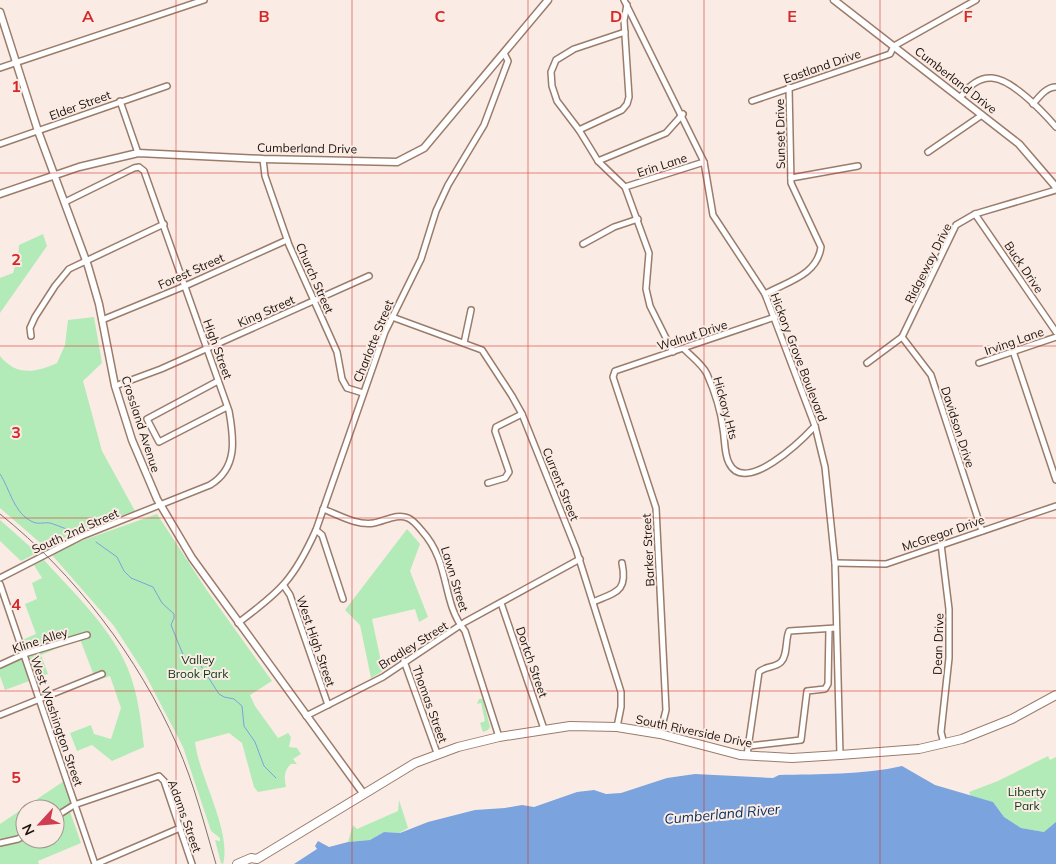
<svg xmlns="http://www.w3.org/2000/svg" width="1056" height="864" viewBox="0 0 1056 864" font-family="Mulish,sans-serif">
	<rect width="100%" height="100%" fill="#faece4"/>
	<g fill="#b2ebb7" fill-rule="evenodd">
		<path d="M43,234L47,246L0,313V278L13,273L18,257L19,245Z"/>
		<path d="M94,317L102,363L83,381L102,451L135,511L85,528L45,547L0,508V356C16,376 35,373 57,363L65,345L68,320Z"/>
		<path d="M157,514L206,589L272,681L250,695L255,706L278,738L288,733L291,737L289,747L297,748L301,754L293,759L297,764H291C284,770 284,778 286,787L258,792L254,787L242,743L229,733L195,742C199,777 232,831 223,864L221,863L215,840L220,841V838L211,831L183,747L145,674L114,626L52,555L81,541Z"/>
		<path d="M0,520L35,551L37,553L21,561L0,541Z"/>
		<path d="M407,529L420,544L410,571L428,617L419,622L415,609L372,619L383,671L371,678L360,625L345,610Z"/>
		<path d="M44,560C72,591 112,629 128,669C138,693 141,721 144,747L112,761L92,745L77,751L70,733L91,725L94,734L111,739L121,708L110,676L96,681L80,639L41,655L48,674L5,690L0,676V666L27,655L22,640L36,634L25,604L37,599L32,583L42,578L34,565Z"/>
		<path d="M479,699H483L490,727L488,730L483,732L480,723L485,721L481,703L477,704Z"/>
		<path d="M1048,756L1050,760L1056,757V841L1044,832L1021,828L1004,817L993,802L971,796L969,792L998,781Z"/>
		<path d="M64,781L71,802L68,806L81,843L38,861L39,864H0V824ZM25,809H55V839H25Z"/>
		<path d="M399,800L408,828L399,833L384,832L370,840L348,842L353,825L357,829L398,811Z"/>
	</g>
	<path fill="#7ba3dd" d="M902,766L935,785L993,802L1004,817L1021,828L1044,832L1056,822V864H294L317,849L315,846L318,841L329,847L348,842L370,840L384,832L400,833L428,822L475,810L505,808L522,805L534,807L577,792L594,790L606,794L621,793L667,778L695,774L773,778L779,775C818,774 864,775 902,766Z"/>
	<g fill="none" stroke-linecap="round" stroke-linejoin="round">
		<g stroke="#7ba3dd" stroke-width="1">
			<path d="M0,474C10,489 14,514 33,522C39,525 47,521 53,524C60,526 64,529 71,530"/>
			<path d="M96,542L117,557L124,571L131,578L153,587L162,603L174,614V618L171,625L184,657L199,663L219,694L224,697L234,699L242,706L244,726L255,742L264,766L276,778"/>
		</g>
		<g stroke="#9b7c6b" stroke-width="8">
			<g id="minor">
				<path d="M624,0L704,162L713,215L765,294L815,426L825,467L835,563L840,755"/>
				<path d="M625,32L574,49L556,60L551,72L552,86L557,101L579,130L598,161L625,187L649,253L646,289L650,306L673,352"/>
				<path d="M0,68L204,0"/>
				<path d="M960,98C967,88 978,77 992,78C1012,79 1043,112 1056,127"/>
				<path d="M120,101L138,153"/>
				<path d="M752,101L890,54L894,46L976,0"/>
				<path d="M1033,104C1039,97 1046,87 1056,87"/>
				<path d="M579,130L622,110L627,104L629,97L624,20L627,5"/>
				<path d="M0,144L167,86"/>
				<path d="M928,152L982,115"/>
				<path d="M263,159L265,176L289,245L337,352L342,379L347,388L363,393"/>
				<path d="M598,161L666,133L683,114"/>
				<path d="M791,178L858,166"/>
				<path d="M625,187L704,162"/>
				<path d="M975,214L1056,332"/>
				<path d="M583,244L614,227L638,219"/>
				<path d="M765,294C789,281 817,275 821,247L791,183L789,87"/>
				<path d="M392,317L482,350L512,396L522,414L576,549L621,692V707L617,727"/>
				<path d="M102,320L185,286L287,240"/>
				<path d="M31,336L30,328L35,317L55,286L69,269L164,224"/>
				<path d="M902,337L931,375L982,531"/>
				<path d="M464,343L471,310"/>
				<path d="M684,349C691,356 703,365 707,374C714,390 721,412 723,429C725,439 724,454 729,463C745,496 802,440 815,426"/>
				<path d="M1013,351L1056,480"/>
				<path d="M867,363L902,337L956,225L975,214L1056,190"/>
				<path d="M979,363L1056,337"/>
				<path d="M218,381L147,419L159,442L227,407"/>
				<path d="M115,386L161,369L369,276"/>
				<path d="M488,483L505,478L509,472L495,431L496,427L522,414"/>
				<path d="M323,509C339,515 357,526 374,523C385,521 397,513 408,518C413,520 418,526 422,531C451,563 441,602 465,631L499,737"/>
				<path d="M316,530L322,535L343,599"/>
				<path d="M941,544L949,609V658L941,732L944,744"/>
				<path d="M835,563L886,564L1056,506"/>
				<path d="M0,578L82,536L210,485C238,468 234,439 229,411L144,171L139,167L134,168L65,202"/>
				<path d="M0,584L95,864"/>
				<path d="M284,586L290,595L328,705"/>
				<path d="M593,602C616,592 628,592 622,563"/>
				<path d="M501,603L544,729"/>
				<path d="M238,623C281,591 294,579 316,530L385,332L421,259L436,211L448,185L484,125L508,61L504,53"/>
				<path d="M404,661L437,753"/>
				<path d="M0,665L24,654L87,635"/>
				<path d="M0,715L102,674"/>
				<path d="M306,716L383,677L465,622L580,559"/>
				<path d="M660,734L666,710L656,508L613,377L615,371L775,317"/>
				<path d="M749,746L801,740L807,691L825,689L828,684L829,629"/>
				<path d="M747,755L759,672C765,666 775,668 781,662C788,655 785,640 789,631L836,628"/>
				<path d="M55,817L74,805L159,776L164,781L192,864"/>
				<path d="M0,843L18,839L25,835"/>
				<path d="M96,864L180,828"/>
			</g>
		</g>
		<g stroke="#9b7c6b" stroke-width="9">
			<g id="major">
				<path d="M834,0L1019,144L1056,187"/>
				<path d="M0,12L38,131L88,266L99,304L115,386L132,440L157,499L192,558L363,793"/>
				<path d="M0,194L79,167L138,153L263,159L397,162L424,148L548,0"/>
			</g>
		</g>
		<g stroke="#9b7c6b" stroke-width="10">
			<path id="highway" d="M237,864L251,858L257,859L415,763L458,747L499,737L570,726L617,727L660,734L740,755L792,758L840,755L919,749L962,739L1012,719L1056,695"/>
		</g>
		<use href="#minor" stroke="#fff" stroke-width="5"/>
		<use href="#major" stroke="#fff" stroke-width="6"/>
		<use href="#highway" stroke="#fff" stroke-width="8"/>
		<path stroke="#7e726a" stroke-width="1" d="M0,514C75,574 138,657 177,745C194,783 204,824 216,864"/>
	</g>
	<path fill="none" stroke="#d62828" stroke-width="1" stroke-opacity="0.55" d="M176,0V864M352,0V864M528,0V864M704,0V864M880,0V864M0,173H1056M0,346H1056M0,518H1056M0,691H1056"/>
	<g text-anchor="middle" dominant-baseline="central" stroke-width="4" stroke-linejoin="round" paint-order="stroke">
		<g font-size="12" fill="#1e130c" stroke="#faece4">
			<text transform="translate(822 66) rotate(-19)">Eastland Drive</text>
			<text transform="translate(956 80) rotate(38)">Cumberland Drive</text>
			<text transform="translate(80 105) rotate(-20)">Elder Street</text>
			<text transform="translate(780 134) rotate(-91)">Sunset Drive</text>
			<text transform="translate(307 148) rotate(1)">Cumberland Drive</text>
			<text transform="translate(662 165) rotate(-18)">Erin Lane</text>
			<text transform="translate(928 263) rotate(-63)">Ridgeway Drive</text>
			<text transform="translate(1024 267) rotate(56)">Buck Drive</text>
			<text transform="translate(191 271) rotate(-24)">Forest Street</text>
			<text transform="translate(315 278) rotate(66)">Church Street</text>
			<text transform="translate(266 311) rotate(-24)">King Street</text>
			<text transform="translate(692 335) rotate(-18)">Walnut Drive</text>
			<text transform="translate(373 341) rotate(-68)">Charlotte Street</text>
			<text transform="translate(1014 341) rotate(-19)">Irving Lane</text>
			<text transform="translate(218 349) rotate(70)">High Street</text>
			<text transform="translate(799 357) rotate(69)">Hickory Grove Boulevard</text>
			<text transform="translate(726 408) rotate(75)">Hickory Hts</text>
			<text transform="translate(141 424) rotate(72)">Crossland Avenue</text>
			<text transform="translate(958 427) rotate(72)">Davidson Drive</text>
			<text transform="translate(561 484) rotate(68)">Current Street</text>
			<text transform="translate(75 531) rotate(-24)">South 2nd Street</text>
			<text transform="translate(943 533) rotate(-19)">McGregor Drive</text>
			<text transform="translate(648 550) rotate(-93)">Barker Street</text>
			<text transform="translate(455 579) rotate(73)">Lawn Street</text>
			<text transform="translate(40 640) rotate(-18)">Kline Alley</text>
			<text transform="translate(316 641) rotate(71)">West High Street</text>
			<text transform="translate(938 644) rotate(-88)">Dean Drive</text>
			<text transform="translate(413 645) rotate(-32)">Bradley Street</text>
			<text transform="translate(532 662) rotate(71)">Dortch Street</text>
			<text transform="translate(430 704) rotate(70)">Thomas Street</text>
			<text transform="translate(57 721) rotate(71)">West Washington Street</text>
			<text transform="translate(694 731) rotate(12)">South Riverside Drive</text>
			<text transform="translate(185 816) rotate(70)">Adams Street</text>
		</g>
		<g font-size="12" fill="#083512" stroke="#faece4">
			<text x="198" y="659">Valley<tspan x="198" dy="14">Brook Park</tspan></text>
			<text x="1027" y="791">Liberty<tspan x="1027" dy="14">Park</tspan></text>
		</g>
		<g font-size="14" font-style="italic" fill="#0a3064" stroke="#faece4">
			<text transform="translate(722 814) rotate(-5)">Cumberland River</text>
		</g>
	</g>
	<g font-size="16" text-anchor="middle" font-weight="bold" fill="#d62828" stroke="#faece4" stroke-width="4" stroke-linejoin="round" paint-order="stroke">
		<text x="88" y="22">A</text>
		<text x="264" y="22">B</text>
		<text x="440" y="22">C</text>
		<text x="616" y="22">D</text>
		<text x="792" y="22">E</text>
		<text x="968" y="22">F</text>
		<text x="16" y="92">1</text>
		<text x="16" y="265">2</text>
		<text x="16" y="438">3</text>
		<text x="16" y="610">4</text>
		<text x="16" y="783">5</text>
	</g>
	<g transform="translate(40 824) rotate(244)"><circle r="24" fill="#faece4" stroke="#a2958e"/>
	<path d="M0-4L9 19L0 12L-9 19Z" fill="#ce3e50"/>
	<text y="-8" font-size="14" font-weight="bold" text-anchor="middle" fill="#1e130c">N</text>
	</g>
</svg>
